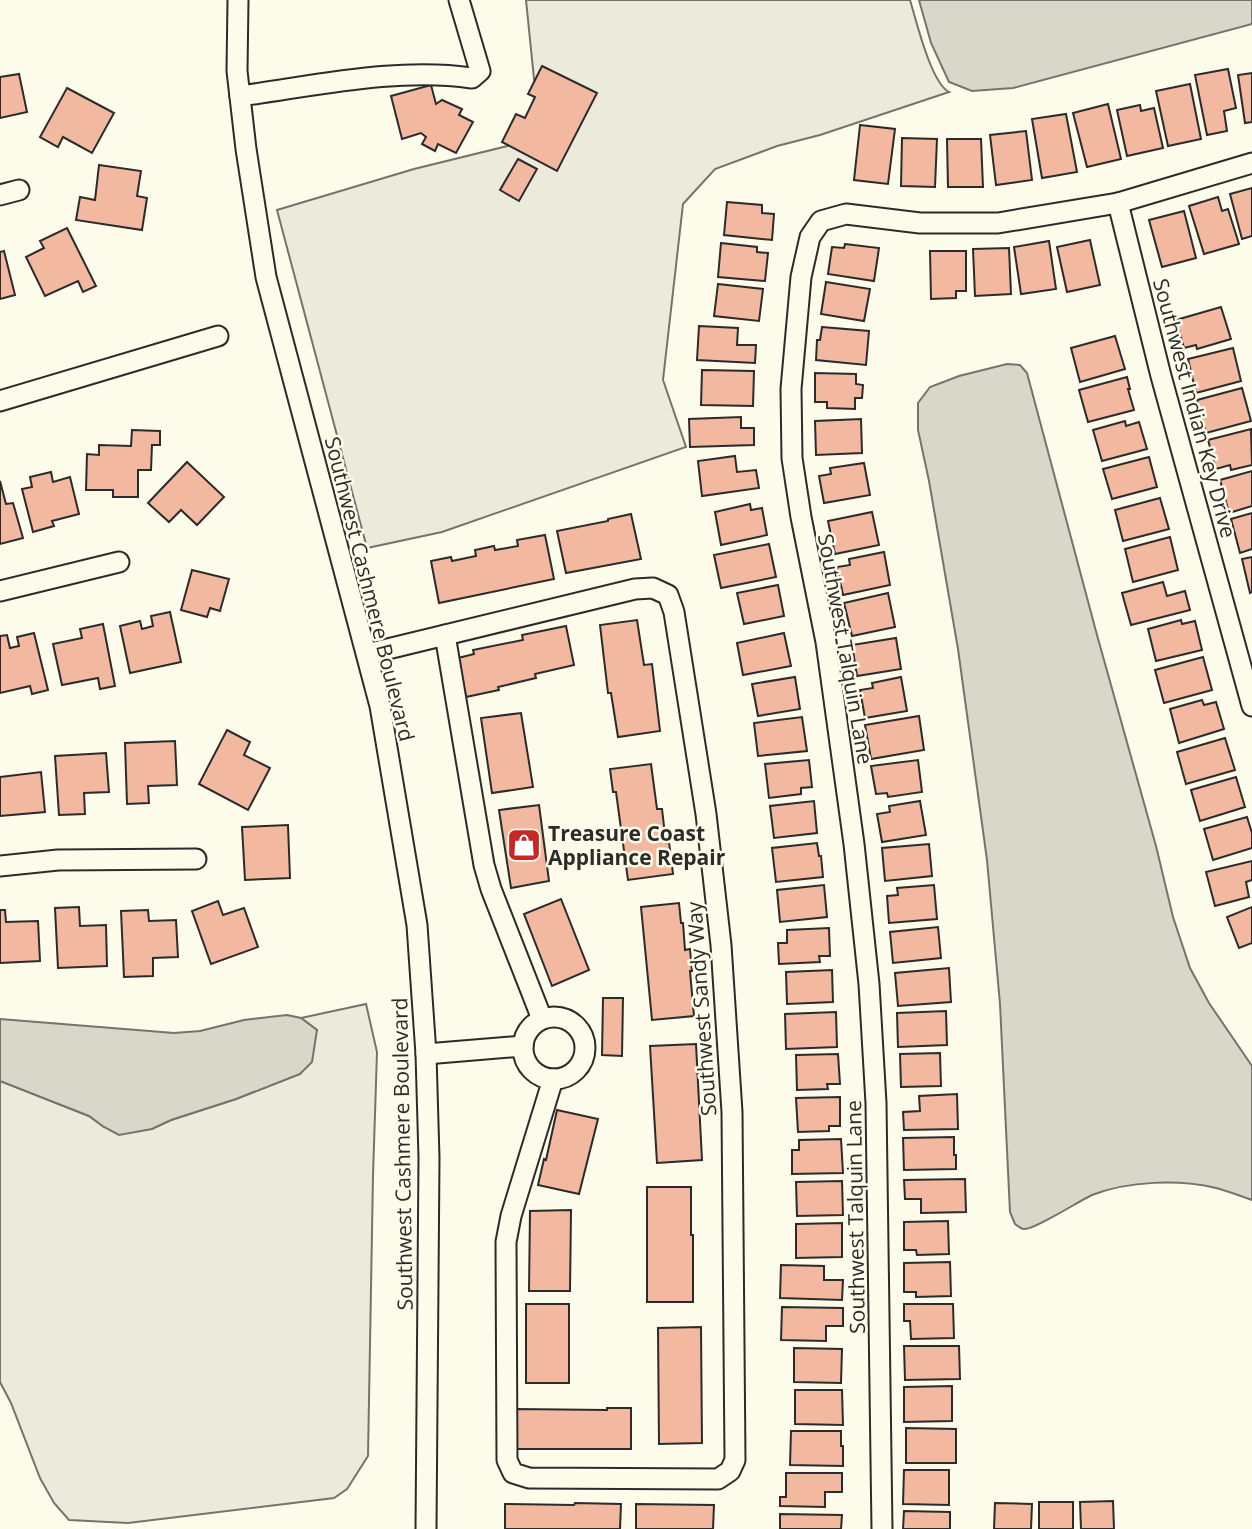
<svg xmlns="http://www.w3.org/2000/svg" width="1252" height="1529" viewBox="0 0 1252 1529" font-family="'Open Sans',sans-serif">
	<rect width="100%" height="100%" fill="#fdfbea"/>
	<g fill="#ecebdb" stroke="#74746e" stroke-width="2">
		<path d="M526,0H910C916,20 931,83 949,92L820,135L777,146L715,169L683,204L663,380L686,447L442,532L367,548L277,210L414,169L540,138Z"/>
		<path d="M366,1004L377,1052L373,1176L368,1456L347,1489L334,1498L128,1523L69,1520L54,1503L40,1478L11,1403L0,1382V1081L89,1116L104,1127L151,1129L171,1120L236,1099L300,1074L317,1030L301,1018Z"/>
	</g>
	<g fill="#d8d7c9" stroke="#74746e" stroke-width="2">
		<path d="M919,0H1252V24L1013,88L972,91L949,82L931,43Z"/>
		<path d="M1007,364L1020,365L1027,373L1097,635L1156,846L1173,917L1190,968L1209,1003L1252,1066V1200C1240,1196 1228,1191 1216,1188C1179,1179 1128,1181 1092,1195C1079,1201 1034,1230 1024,1229C1021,1229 1018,1226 1015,1224L1010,1212L1000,1004L987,860L958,649L929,481L918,430V403L930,387L959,376Z"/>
		<path d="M287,1015L301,1018L317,1030L312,1062L300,1074L236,1099L171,1120L152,1129L119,1135L104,1127L89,1116L0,1081V1019L174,1033L200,1031L244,1020Z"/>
	</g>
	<g fill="#f2b8a0" stroke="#2b2b2b" stroke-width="2">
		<path d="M542,66L597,93L557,171L502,142L516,114L525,118L535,97L528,94Z"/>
		<path d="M1228,69L1236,108L1224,111L1227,131L1207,135L1195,75Z"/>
		<path d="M1252,73V122L1245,123L1238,75Z"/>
		<path d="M19,74L27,112L0,118V77Z"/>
		<path d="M1190,84L1201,139L1168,146L1156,91Z"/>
		<path d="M431,85L436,104L442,100L462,109L459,115L473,122L456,153L438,144L435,151L422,144L426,137L421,133L402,139L391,96Z"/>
		<path d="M67,88L114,113L92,153L63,137L58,147L40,137Z"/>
		<path d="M1108,104L1121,159L1087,167L1073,113Z"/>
		<path d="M1140,105L1141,111L1154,108L1163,148L1127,156L1117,110Z"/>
		<path d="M1066,114L1077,172L1042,178L1032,119Z"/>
		<path d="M860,125L895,129L888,184L854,180Z"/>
		<path d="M1026,131L1032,180L996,185L990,135Z"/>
		<path d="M902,138L937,139L935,187L901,186Z"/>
		<path d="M947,139H981L983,187H948Z"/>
		<path d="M518,159L537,169L519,201L500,190Z"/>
		<path d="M99,165L141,171L137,196L147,198L142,230L76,220L80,197L95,200Z"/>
		<path d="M1252,188V236L1242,239L1230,194Z"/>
		<path d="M1218,197L1222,211L1228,209L1239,244L1204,254L1189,206Z"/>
		<path d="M727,202L762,205V213L774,214L772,240L724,235Z"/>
		<path d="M1184,211L1196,258L1162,267L1149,220Z"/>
		<path d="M67,228L96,286L83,292L78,281L45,296L26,257L44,248L40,241Z"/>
		<path d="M1090,240L1100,285L1067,292L1057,247Z"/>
		<path d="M1049,241L1056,289L1021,294L1014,247Z"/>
		<path d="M721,243L757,247V252L768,253L765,281L718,277Z"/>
		<path d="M845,244L879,248L874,281L828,274L832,247L844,248Z"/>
		<path d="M1009,248L1011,294L975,296L973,249Z"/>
		<path d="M4,251L15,295L0,299V252Z"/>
		<path d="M930,251H966V291H956V298L931,299Z"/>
		<path d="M826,282L870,289L864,321L821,314Z"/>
		<path d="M718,284L763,289L759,321L714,316Z"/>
		<path d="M1221,307L1231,339L1197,349L1196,345L1184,348L1176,320Z"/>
		<path d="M699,326L738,328L737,345H756L755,363L697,360Z"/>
		<path d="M822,327L869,331L866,365L816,360L817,340H820Z"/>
		<path d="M1115,336L1125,369L1080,382L1071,348Z"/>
		<path d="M1233,348L1241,381L1196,393L1188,359Z"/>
		<path d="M702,370L754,371L753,406L701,405Z"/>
		<path d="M815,373L856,374V384L863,385L862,398H855V409L827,408V402H815Z"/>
		<path d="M1127,377L1130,389H1128L1134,410L1088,422L1079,390Z"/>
		<path d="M1242,388L1251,421L1206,433L1197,400Z"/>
		<path d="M741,417V428H754V445L690,447L689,419Z"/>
		<path d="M861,419L862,453L816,455L815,421Z"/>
		<path d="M1125,421L1126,426L1139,422L1147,449L1102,461L1093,430Z"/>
		<path d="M1251,429L1252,465L1231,470L1230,465L1216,469L1208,440Z"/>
		<path d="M132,430L160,431V445H152L151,470H138V497H113V490H86L87,454L99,455V445L131,446Z"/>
		<path d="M735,456L737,472L756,470L759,488L702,496L698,461Z"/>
		<path d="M1149,457L1157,487L1112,499L1103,469Z"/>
		<path d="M187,462L224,497L197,525L181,510L169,522L148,503Z"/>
		<path d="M864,463L870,495L824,503L819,476L831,474L830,468Z"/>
		<path d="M1252,471V506L1229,513L1220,480Z"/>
		<path d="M51,472L53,482L70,477L79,514L52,521L54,526L33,532L22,489L32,487L30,477Z"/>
		<path d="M0,481L6,504L13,503L23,538L0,544Z"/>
		<path d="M1160,498L1169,529L1123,541L1115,510Z"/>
		<path d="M750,504L751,510L762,508L767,535L721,545L715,512Z"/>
		<path d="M872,512L879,545L835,554L828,521Z"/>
		<path d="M1252,513V549L1240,553L1231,519Z"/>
		<path d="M631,514L641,559L566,573L557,531L608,521V519Z"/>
		<path d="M545,535L554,579L439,603L431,561L451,557L452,561L476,556L475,550L494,546L495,550L518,546L517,540Z"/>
		<path d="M1170,537L1178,570L1133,582L1125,549Z"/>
		<path d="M769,544L776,577L721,588L714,555Z"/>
		<path d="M884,552L890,585L843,595L837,567L850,565L849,559Z"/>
		<path d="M1252,557V592L1250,593L1242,559Z"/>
		<path d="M192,570L229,579L220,611L210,608L207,617L181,610Z"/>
		<path d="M1163,582L1167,596L1185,591L1190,610L1131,625L1122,593Z"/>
		<path d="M778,585L784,616L744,624L737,593Z"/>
		<path d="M888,593L895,627L852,636L844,603Z"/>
		<path d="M170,612L181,662L130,673L120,626L140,621L142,629L153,626L151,616Z"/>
		<path d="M637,620L644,665L652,664L660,731L618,737L611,693H608L600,625Z"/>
		<path d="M1181,620L1182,624L1195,621L1202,650L1156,661L1148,629Z"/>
		<path d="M103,624L115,686L100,689L98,678L62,685L53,644L82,638L80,629Z"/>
		<path d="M566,626L574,665L535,674L536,678L498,687L499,690L466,697L458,658L474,654L473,650L523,640L522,635Z"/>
		<path d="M34,633L48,690L32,694L30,686L0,693V636L7,635L10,648L19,646L17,637Z"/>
		<path d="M784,633L791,666L743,675L737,643Z"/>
		<path d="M896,638L901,669L857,676L852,645Z"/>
		<path d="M1203,657L1212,690L1164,703L1155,670Z"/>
		<path d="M795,677L800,709L758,716L752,684Z"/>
		<path d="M901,677L907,711L865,718L860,690L873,688L872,683Z"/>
		<path d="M1202,700L1204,705L1216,702L1224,729L1179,743L1170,709Z"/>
		<path d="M521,713L533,787L492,793L481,718Z"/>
		<path d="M919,716L924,750L871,759L865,725Z"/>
		<path d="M802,717L807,751L758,756L754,723Z"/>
		<path d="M227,730L250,742L244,755L270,768L248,810L199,784Z"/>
		<path d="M1225,738L1235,770L1186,784L1177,752Z"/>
		<path d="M175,741L177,785L148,786L149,803L127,804L125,743Z"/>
		<path d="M106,753L109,792L84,793L85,814L59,815L55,756Z"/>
		<path d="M809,760L812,787L801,788V794L769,798L765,764Z"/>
		<path d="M918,760L922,792L888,797L887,793L876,794L871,766Z"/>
		<path d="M651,764L657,809H662L666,843L669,842L673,874L628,880L616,792H613L610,769Z"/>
		<path d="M41,772L45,812L0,816V777Z"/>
		<path d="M1236,777L1245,807L1200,821L1191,790Z"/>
		<path d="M814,801L817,833L774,838L770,806Z"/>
		<path d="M920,801L926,835L882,842L877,814L890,812L889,806Z"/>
		<path d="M539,805L549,881L511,888L499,810Z"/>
		<path d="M1247,817L1252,833V848L1213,860L1204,829Z"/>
		<path d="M288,825L290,878L245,880L242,827Z"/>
		<path d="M817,843L819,856H821L823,877L776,882L772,848Z"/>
		<path d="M929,844L932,876L885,881L882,848Z"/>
		<path d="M1252,861V880L1246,882L1249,897L1215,906L1206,872Z"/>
		<path d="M824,885L827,917L780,922L777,890Z"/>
		<path d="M934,885L937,919L889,923L887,896L898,895L897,888Z"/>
		<path d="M561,899L589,970L552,986L524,914Z"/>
		<path d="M218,901L223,915L244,908L258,947L211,964L192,911Z"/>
		<path d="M679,903L681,923H683L685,950L690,949L692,971H690L694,1016L652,1020L641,907Z"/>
		<path d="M79,907L80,926L106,925L107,966L58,968L55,908Z"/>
		<path d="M1252,907V943L1239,948L1227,917Z"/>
		<path d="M0,910H5L6,922L38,921L40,961L0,963Z"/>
		<path d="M148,910L149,921L176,920L178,957L153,958V976L124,977L121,911Z"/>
		<path d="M938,927L941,958L893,963L890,932Z"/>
		<path d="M829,928L830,956H819L820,962L779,964L778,943H787V930Z"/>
		<path d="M949,968L951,1002L898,1006L895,973Z"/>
		<path d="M832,970L833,1002L787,1004L786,972Z"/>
		<path d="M603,998H623L622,1056L602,1055Z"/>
		<path d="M946,1011L947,1045L898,1047L897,1013Z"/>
		<path d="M836,1012L837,1047L786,1049L785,1014Z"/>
		<path d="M696,1044L702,1160L657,1163L650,1046Z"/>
		<path d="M940,1053L941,1086L901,1087L900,1054Z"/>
		<path d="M838,1054L840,1084H827L828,1089L797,1090L796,1055Z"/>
		<path d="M957,1094L958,1129L904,1130L903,1112L920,1111L919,1096Z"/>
		<path d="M840,1097V1126H829V1131L798,1132L796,1098Z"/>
		<path d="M557,1110L598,1119L579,1194L538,1185L544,1159L546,1160Z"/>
		<path d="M954,1137V1155H956V1169L904,1170L903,1138Z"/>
		<path d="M841,1139L843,1173L792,1174V1150H799V1140Z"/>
		<path d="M965,1179L966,1212L921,1213V1199H905L904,1180Z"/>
		<path d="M842,1181L843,1215L797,1216L796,1182Z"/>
		<path d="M647,1187H691V1235H693V1302H647Z"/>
		<path d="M571,1210L570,1291H529L530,1211Z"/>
		<path d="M948,1221L949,1254L917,1255L916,1250H904V1222Z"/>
		<path d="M842,1223V1257L796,1258V1224Z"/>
		<path d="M950,1262L951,1296L916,1297V1292H904V1263Z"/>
		<path d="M781,1265L824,1266V1280H843L842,1300L780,1298Z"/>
		<rect x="526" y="1304" width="43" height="79"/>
		<path d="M904,1304H953L954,1338L911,1339L910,1321H904Z"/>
		<path d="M782,1307L843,1308V1326H826V1341L781,1340Z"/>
		<path d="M701,1327L702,1443L659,1444L658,1328Z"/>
		<path d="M904,1346H959L960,1379L905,1380Z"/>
		<path d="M794,1348L842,1349L841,1383L794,1382Z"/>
		<path d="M952,1386V1421L904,1422V1387Z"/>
		<path d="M795,1390H842L843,1425L795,1424Z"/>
		<path d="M607,1408H631V1449H516V1409L607,1410Z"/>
		<path d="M906,1428L956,1429V1463H906Z"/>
		<path d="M791,1431H841V1446H843V1466L790,1465Z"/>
		<path d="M904,1470H949V1505L903,1504Z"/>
		<path d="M786,1473H842V1492H825V1507L780,1506V1497H786Z"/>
		<path d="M1113,1501L1114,1529H1081L1080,1502Z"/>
		<rect x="1039" y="1502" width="34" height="27"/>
		<path d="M575,1503L621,1504L620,1529H505V1504L574,1505Z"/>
		<path d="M995,1503L1032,1504L1031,1529H994Z"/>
		<path d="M636,1504L714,1505L713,1529H636Z"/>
		<path d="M904,1511L950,1512V1529H903Z"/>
		<path d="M780,1514L842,1515L841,1529H780Z"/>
	</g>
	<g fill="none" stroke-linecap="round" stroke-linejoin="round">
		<g stroke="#2b2b2b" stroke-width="23">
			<g id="minor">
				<path d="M238,0L237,71L246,149L266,277L380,706L417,925L426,1054L429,1158L426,1529"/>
				<path d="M240,96C315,86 397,67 472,78L480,71L459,0"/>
				<path d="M0,195L19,190"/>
				<path d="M1118,203L1161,376L1252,706"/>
				<path d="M0,401L218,336"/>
				<path d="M0,591L119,562"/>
				<path d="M445,635L484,865L491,889L542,1019"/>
				<path d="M367,654L635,589L653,588L668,595L674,612L706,814L721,945L732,1112L735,1460L730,1471L718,1479L529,1478L513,1473L507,1460L506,1242L511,1216L553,1079"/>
				<path d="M0,866L58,860L196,859"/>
				<circle cx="554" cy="1048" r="31"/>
				<path d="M426,1054L523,1046"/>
				<path d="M882,1529L876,1103L869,984L854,844L826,642L801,517L792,458L791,389L801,277L810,237L821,221L846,214L920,223H998L1118,203L1252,163"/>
			</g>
		</g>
		<use href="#minor" stroke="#fdfbea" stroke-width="19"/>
	</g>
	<defs>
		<g id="shop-square" transform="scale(1.75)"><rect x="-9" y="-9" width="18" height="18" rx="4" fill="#c62828" stroke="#fdfbea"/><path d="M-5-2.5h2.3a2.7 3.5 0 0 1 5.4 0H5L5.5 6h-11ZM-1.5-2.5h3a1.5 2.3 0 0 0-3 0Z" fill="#fff"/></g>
	</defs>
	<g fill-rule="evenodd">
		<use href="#shop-square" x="524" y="845"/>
	</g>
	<g text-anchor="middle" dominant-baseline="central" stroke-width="5" stroke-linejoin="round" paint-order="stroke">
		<g font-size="21" fill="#2b2b2b" stroke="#fdfbea">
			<text transform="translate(1195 408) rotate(75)">Southwest Indian Key Drive</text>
			<text transform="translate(370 589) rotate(76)">Southwest Cashmere Boulevard</text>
			<text transform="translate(846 649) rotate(80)">Southwest Talquin Lane</text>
			<text transform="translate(701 1009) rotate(-94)">Southwest Sandy Way</text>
			<text transform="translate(402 1154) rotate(-91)">Southwest Cashmere Boulevard</text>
			<text transform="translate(855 1217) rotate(-91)">Southwest Talquin Lane</text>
		</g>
		<g font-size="21" font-weight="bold" fill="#2b2b2b" stroke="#fdfbea" text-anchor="start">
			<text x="548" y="833">Treasure Coast<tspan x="548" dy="24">Appliance Repair</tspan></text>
		</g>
	</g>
</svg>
